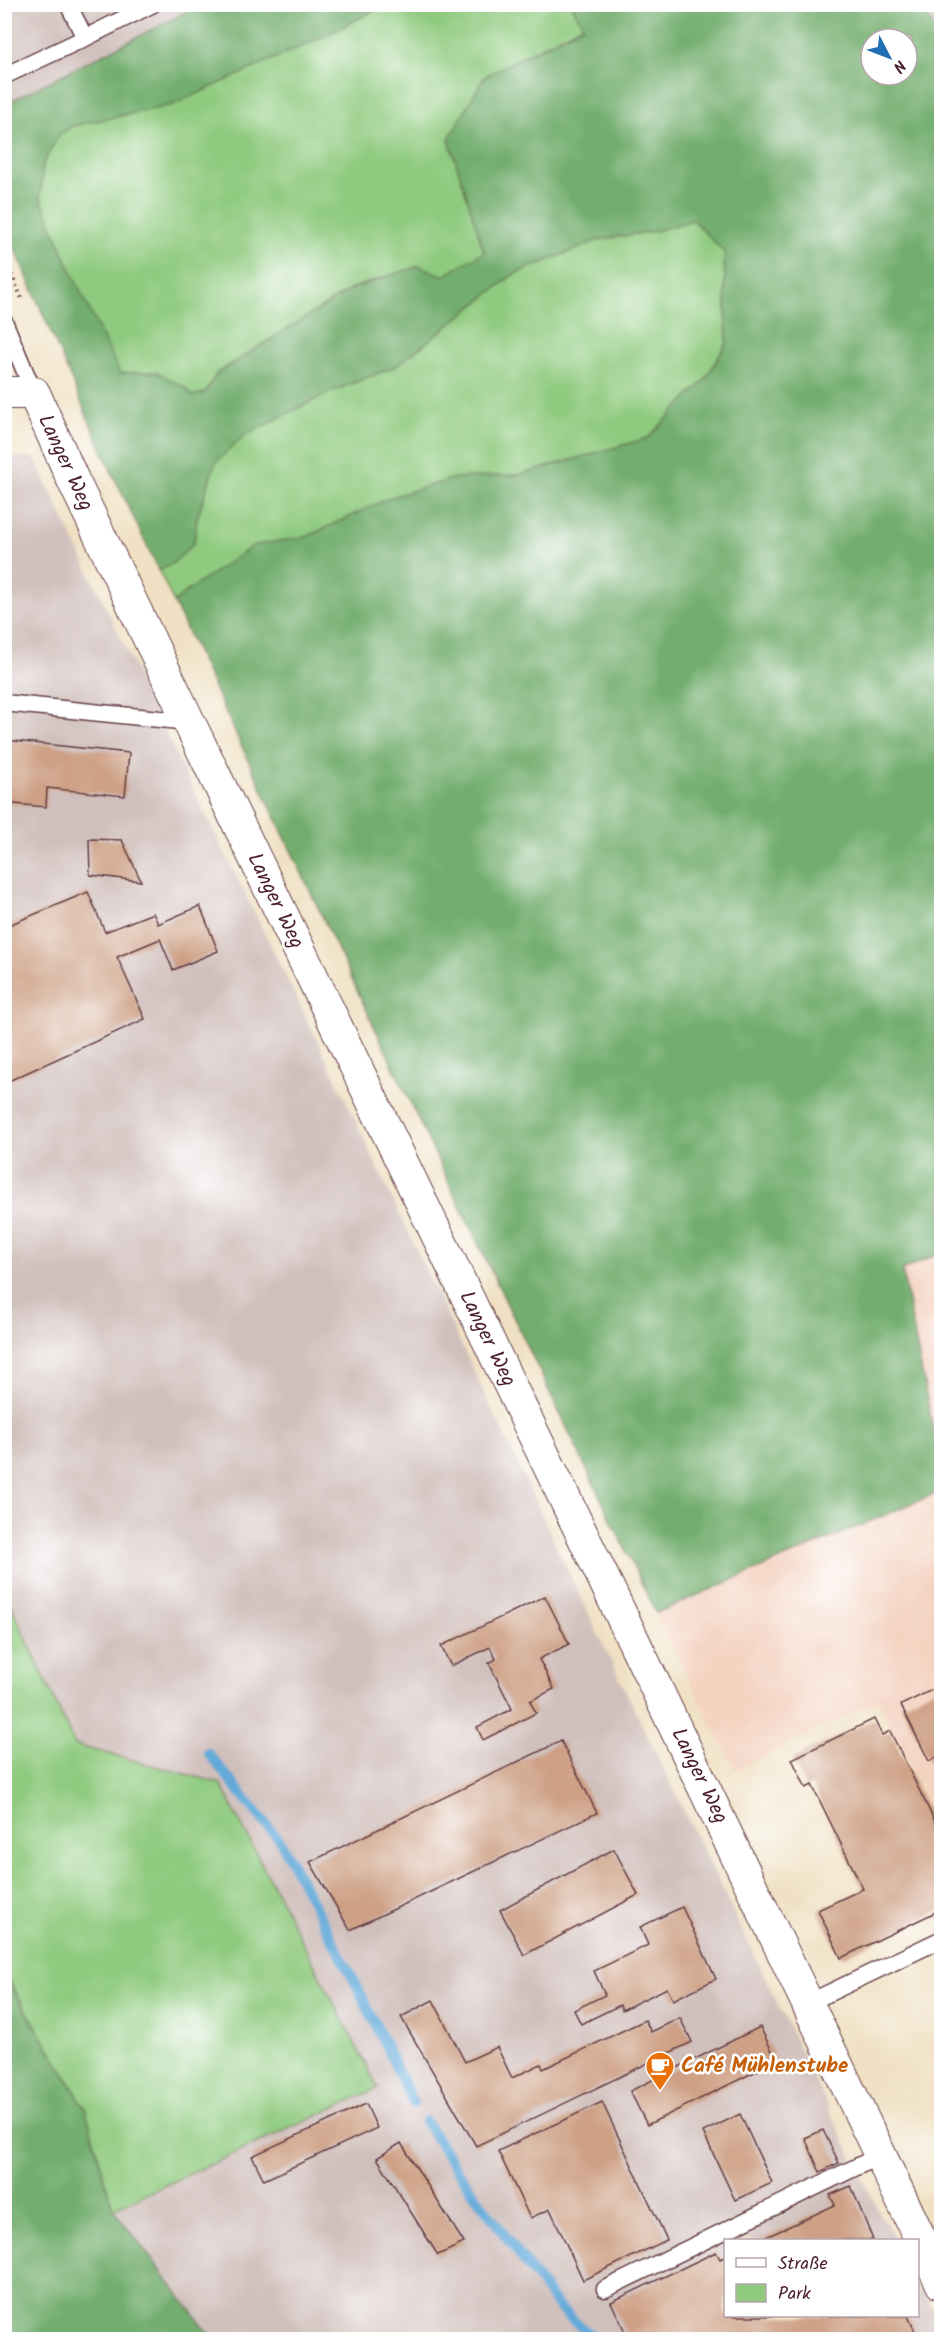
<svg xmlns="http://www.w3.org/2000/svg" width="946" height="2344" viewBox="0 0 946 2344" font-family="Kalam,sans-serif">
	<rect width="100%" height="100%" fill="#fff"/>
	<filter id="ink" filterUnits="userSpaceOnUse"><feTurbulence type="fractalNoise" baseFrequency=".0167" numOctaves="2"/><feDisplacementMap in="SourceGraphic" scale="12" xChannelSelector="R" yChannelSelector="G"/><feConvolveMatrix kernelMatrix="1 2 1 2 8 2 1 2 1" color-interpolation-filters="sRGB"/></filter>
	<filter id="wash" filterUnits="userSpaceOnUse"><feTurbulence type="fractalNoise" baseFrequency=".008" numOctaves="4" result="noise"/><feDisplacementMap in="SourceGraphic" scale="24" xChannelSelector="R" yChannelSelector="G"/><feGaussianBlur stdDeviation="1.35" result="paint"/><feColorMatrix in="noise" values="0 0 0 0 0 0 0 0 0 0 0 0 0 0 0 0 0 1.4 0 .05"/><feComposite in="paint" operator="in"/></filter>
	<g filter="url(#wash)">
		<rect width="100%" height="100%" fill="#f0e1c4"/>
		<g fill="#f4d3c1">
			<path d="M941,1252V1470L902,1269Z"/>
			<path d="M941,1491V1830L878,1700L735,1770L656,1613Z"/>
		</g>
		<g fill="#d0c0bc">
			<path d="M5,5H200L5,104Z"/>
			<path d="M919,5H941V37Z"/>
			<path d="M34,457L189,781L312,1029L599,1636L874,2202L895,2240H726V2316H918V2281L941,2325V2339H213L113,2209L378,2088L220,1783L75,1745L5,1589L4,458Z"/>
		</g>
		<g fill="#8fca7f" stroke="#6c7455" stroke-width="1.5">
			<path d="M385,5H572L583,25L484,77L449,139L485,252L444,276L419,266L353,288L217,373L205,393L192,396L157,372L120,373L74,278L40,197L43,164L58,136L72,126L172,105L322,37Z"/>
			<path d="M693,220L724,252L727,343L705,380L648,438L519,475L455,478L389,498L306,537L254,546L186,592L174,603L159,571L174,562L194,543L197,518L215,462L245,435L330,392L396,366L514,274L599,240L654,231Z"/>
			<path d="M4,1589L75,1745L220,1783L378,2088L113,2209L85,2108L5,1974Z"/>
		</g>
		<g fill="#73ae6e" stroke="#5e664c" stroke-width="1.5" fill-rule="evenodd">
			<path d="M200,5H385L322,37L172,105L72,126L58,136L43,164L40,197L74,278L120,373L157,372L186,388L192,396L205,393L217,373L353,288L419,266L444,276L484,252L449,139L484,77L583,26L572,5H919L941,37L942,1252L902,1270L941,1470V1491L656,1613L417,1117L174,603L186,592L254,545L306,537L389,498L455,478L519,475L648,438L705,380L727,343L724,252L693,220L654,231L599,240L514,274L396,366L330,392L245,435L215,463L197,518L194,543L174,562L159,571L107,462L5,226V104ZM871,39H907V75H871Z"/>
			<path d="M4,1974L85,2108L113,2209L213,2339H5Z"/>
		</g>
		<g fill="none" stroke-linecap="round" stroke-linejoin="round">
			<g stroke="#63aad9" stroke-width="10">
				<path d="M208,1753L280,1841L358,1988L413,2103"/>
				<path d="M425,2121L459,2173L558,2307L596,2340"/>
			</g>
		</g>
		<g id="blocks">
			<g fill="#cea085">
				<path d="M4,740L129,753L125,796L47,788L46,807L4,803Z"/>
				<path d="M89,839L122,840L141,881L90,875Z"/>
				<path d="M88,892L105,932L153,913L158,924L200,906L218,951L173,970L160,939L117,957L145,1019L4,1083V927Z"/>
				<path d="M545,1596L569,1644L539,1659L554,1689L530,1701L536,1713L483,1740L477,1727L512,1709L489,1663L496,1659L490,1647L451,1666L441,1646Z"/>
				<path d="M942,1685V1755L929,1761L901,1705Z"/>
				<path d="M874,1719L882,1735L890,1731L942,1836V1909L841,1958L818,1910L863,1889L812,1785L806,1788L792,1759Z"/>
				<path d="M561,1741L597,1813L350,1930L310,1862Z"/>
				<path d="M614,1849L638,1895L524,1955L500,1910Z"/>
				<path d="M682,1907L716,1979L673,2000L667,1988L622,2010L620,2005L581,2024L574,2010L605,1995L594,1971L648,1945L640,1927Z"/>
				<path d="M433,2000L465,2062L497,2047L512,2078L541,2064L543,2069L645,2020L651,2032L680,2018L692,2042L476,2146L401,2017Z"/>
				<path d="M760,2027L777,2061L647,2125L630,2091Z"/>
				<path d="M602,2102L667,2240L583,2280L550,2209L530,2218L498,2151Z"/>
				<path d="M366,2104L377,2128L264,2180L252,2156Z"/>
				<path d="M740,2114L772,2183L735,2200L703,2132Z"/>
				<path d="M823,2130L839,2163L820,2172L805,2138Z"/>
				<path d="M401,2143L464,2243L438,2255L434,2249L377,2158Z"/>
				<path d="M851,2186L873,2240H760L835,2205L830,2195Z"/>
				<path d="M716,2252L720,2259L726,2256V2316H908L919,2340H659L657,2335L649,2340H629L611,2302Z"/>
			</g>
		</g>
	</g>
	<g filter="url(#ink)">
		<use href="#blocks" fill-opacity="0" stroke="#633c42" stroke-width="1.5"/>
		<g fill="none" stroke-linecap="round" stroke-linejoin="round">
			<g stroke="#633c42" stroke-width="19">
				<g id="lane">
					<path d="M85,38L153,4"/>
					<path d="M4,76L85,38L68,4"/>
					<path d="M4,321L34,393"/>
					<path d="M4,703L189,722"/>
					<path d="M808,2003L942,1939"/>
					<path d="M605,2289L879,2156"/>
				</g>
			</g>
			<g stroke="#633c42" stroke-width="34">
				<path id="street" d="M4,393H34L73,480L189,722L626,1625L942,2284"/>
			</g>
			<path stroke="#633c42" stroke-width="4" stroke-dasharray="1.5 4.5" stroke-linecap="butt" d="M4,258L23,301"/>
			<use href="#lane" stroke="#fff" stroke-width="16"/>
			<use href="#street" stroke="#fff" stroke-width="32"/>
		</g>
	</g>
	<defs>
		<g id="cafe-pin" transform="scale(1.5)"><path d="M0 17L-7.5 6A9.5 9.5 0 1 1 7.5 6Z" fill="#e8710a" stroke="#fff"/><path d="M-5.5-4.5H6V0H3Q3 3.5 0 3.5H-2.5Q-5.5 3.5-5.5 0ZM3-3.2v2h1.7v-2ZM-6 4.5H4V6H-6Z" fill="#fff"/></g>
	</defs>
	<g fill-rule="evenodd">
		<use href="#cafe-pin" x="660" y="2066"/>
	</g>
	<g text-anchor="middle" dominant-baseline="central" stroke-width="5" stroke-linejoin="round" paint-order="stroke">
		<g font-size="21" fill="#4a1f2b" stroke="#fff">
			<text transform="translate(65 463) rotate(65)">Langer Weg</text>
			<text transform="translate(275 901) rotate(64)">Langer Weg</text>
			<text transform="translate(487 1339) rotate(64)">Langer Weg</text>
			<text transform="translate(699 1776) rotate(64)">Langer Weg</text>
		</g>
		<g font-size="21" font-weight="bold" fill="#c56008" stroke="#fff" text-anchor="start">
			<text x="681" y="2066">Café Mühlenstube</text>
		</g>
	</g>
	<rect width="946" height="2344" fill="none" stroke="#fff" stroke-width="24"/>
	<rect x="724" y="2239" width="195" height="78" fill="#ffffff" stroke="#b7a5aa" stroke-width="1.5"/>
	<rect x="736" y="2258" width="30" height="9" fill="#ffffff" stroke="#b7a5aa" stroke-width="1.5"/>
	<text x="778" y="2269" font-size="18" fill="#4a1f2b">Straße</text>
	<rect x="736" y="2284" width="30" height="18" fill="#8fca7f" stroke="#b7a5aa" stroke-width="1.5"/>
	<text x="778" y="2299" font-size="18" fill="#4a1f2b">Park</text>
	<g transform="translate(889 57) rotate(132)"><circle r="28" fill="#ffffff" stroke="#b7a5aa" stroke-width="1.5"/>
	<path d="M0-4.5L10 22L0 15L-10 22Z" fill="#1f6fb2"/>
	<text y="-9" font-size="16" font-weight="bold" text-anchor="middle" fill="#4a1f2b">N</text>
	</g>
</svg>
